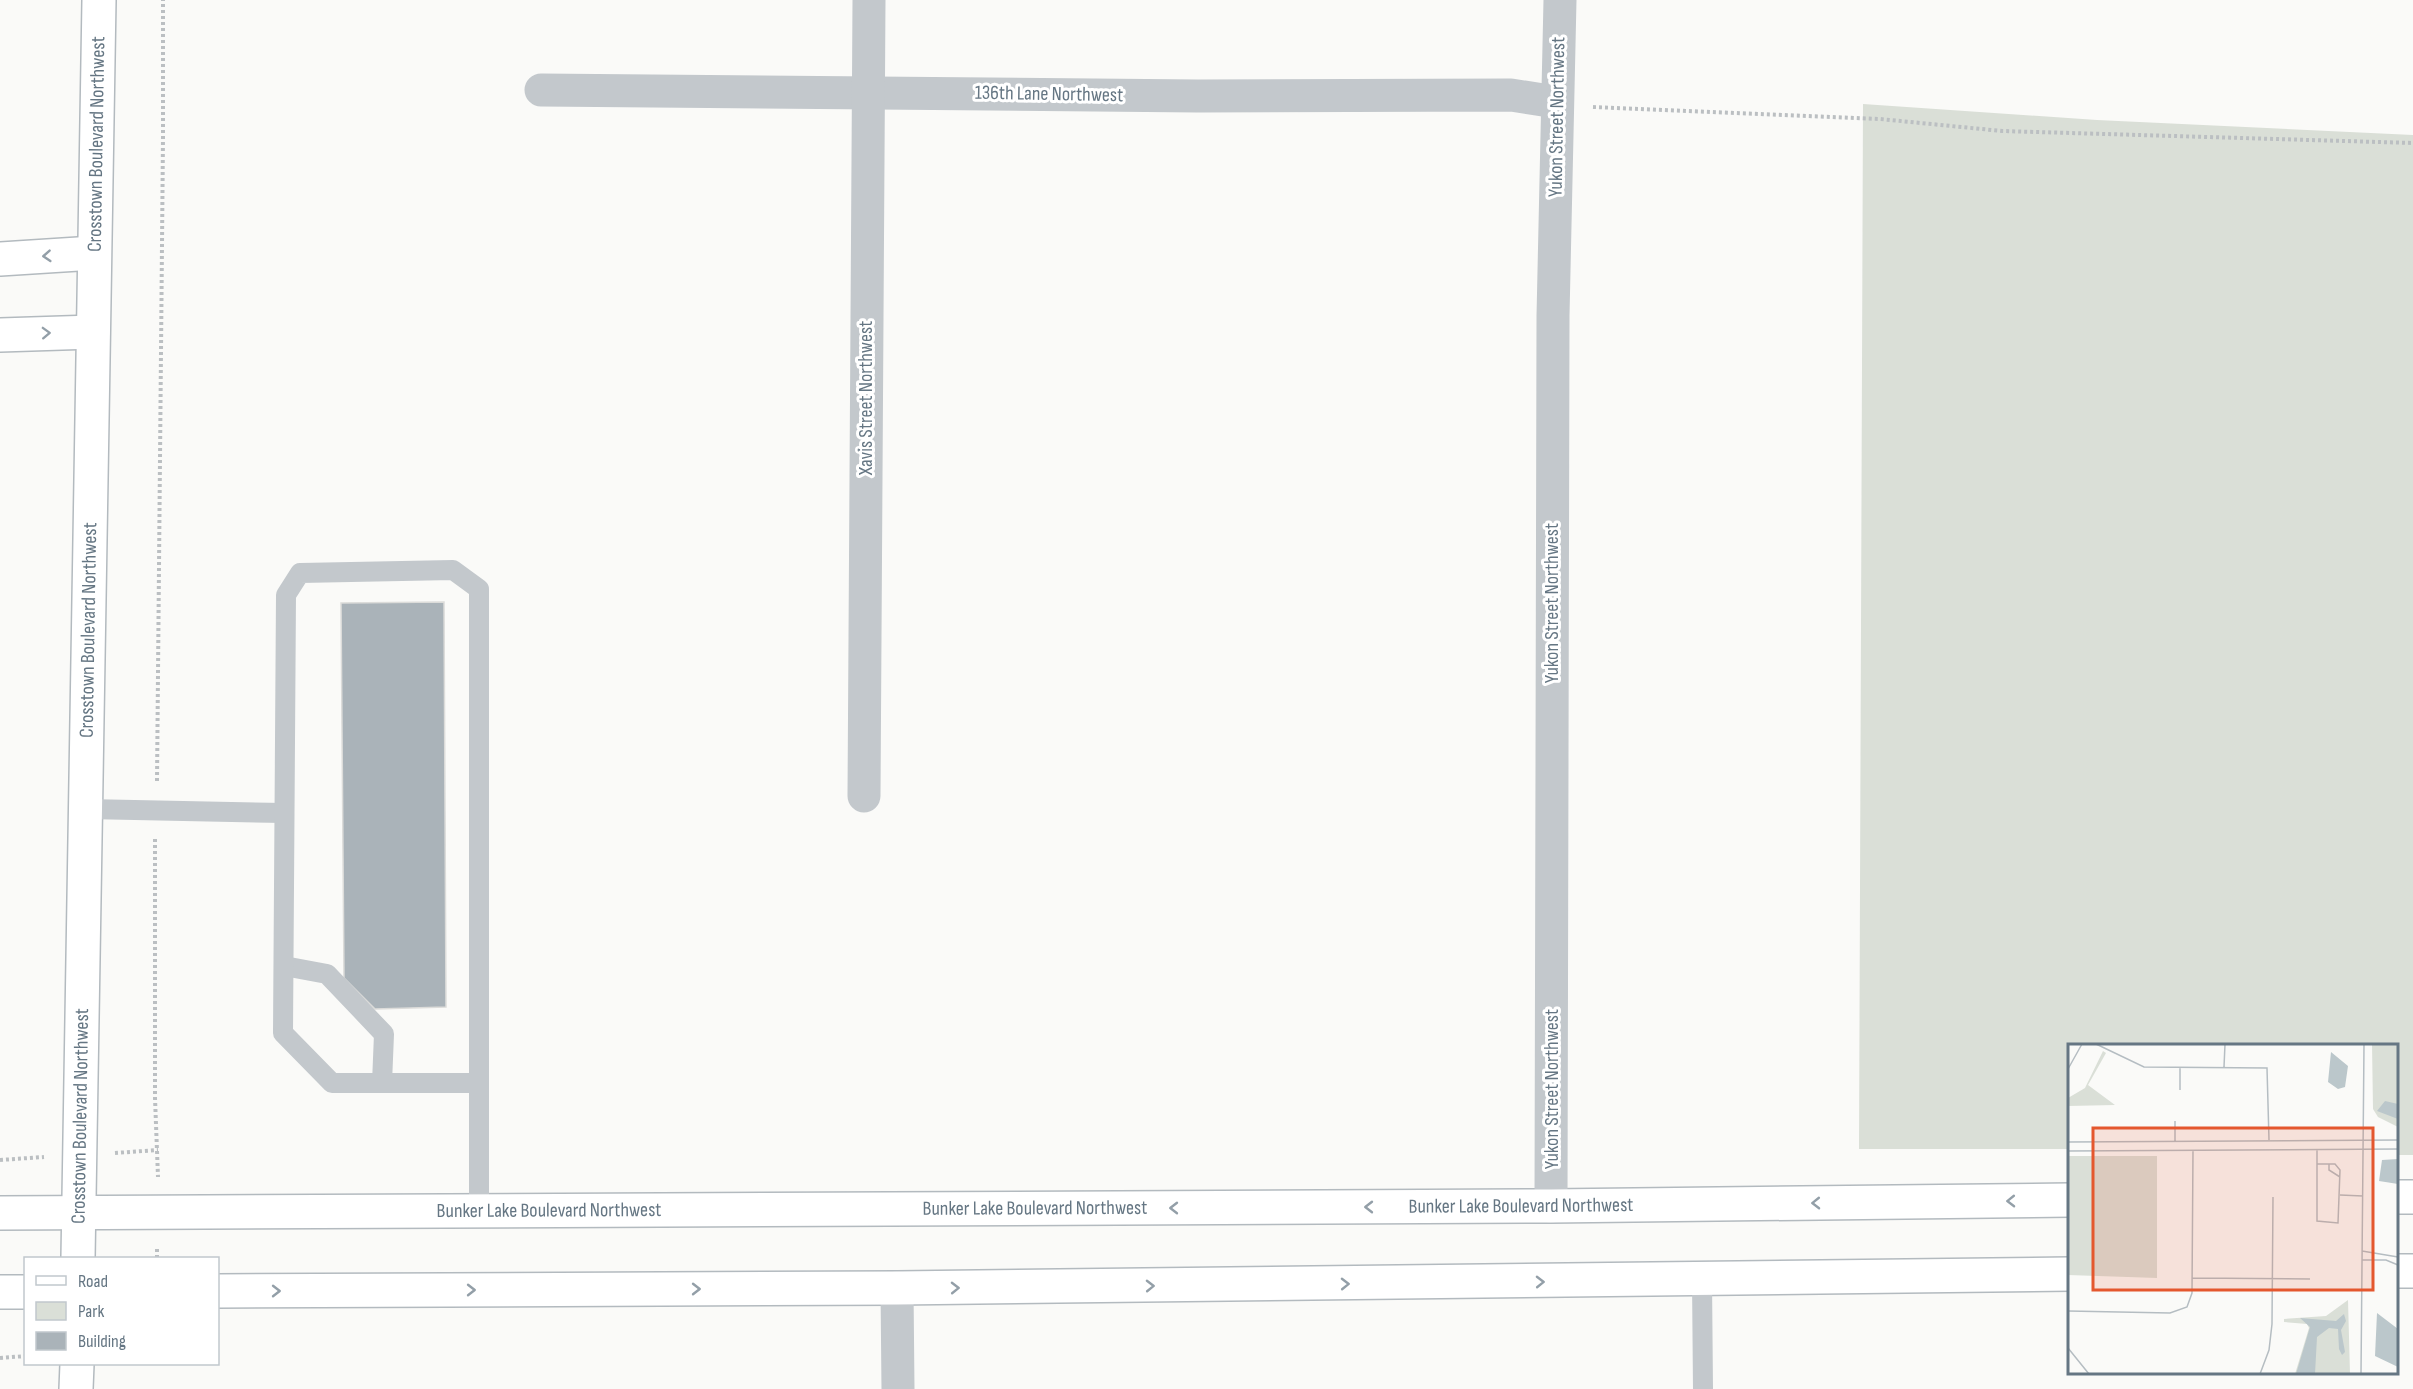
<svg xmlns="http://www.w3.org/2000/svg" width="2413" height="1389" viewBox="0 0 2413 1389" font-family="'Sofia Sans Condensed',sans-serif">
	<rect width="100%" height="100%" fill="#fafaf8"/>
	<path fill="#dadfd7" d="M1863,104L2097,120L2413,135V1155H2397L2396,1046H2070L2069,1149H1859Z"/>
	<path fill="#aab3b9" stroke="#dcdcda" stroke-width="1.5" d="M444,602L446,1007L375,1009L344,978L341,603Z"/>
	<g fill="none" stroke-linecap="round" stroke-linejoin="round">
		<g stroke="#b3babf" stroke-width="36">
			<g id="secondary">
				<path d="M0,259L94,253"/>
				<path d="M0,335L93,332"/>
				<path d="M2396,1197H2413"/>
				<path id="s1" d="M0,1213L1551,1206L2070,1200"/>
				<path id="s2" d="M78,1258L99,0"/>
				<path d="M2396,1271H2413"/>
				<path d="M218,1291L897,1288L2070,1274"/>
				<path d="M0,1292H26"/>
				<path d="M76,1389L77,1364"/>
			</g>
		</g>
		<g stroke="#bbbfc2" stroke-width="4" stroke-dasharray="3 3" stroke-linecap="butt">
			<path d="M1593,107L1880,119L2002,131L2413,143"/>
			<path d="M157,781L163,137V0"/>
			<path d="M155,839V1098L158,1177"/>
			<path d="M115,1153L158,1150"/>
			<path d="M0,1160L44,1157"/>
			<path d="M157,1258V1247"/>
			<path d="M0,1358L26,1356"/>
		</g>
		<g stroke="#c3c8cc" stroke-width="20">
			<path d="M86,809L284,813"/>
			<path d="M284,966L327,974L384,1034L382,1083"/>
			<path d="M479,1083H332L283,1033L286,595L300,573L453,570L479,589V1212"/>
			<path d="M1702,1279L1703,1389"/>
		</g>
		<g stroke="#c3c8cc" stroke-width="33">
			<path d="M541,90L1198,96L1511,95L1556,102"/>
			<path d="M864,796L869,0"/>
			<path d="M1551,1206L1553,316L1560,0"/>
			<path d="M897,1288L898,1389"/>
		</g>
		<use href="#secondary" stroke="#fff" stroke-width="33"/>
	</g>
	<defs><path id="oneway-chevron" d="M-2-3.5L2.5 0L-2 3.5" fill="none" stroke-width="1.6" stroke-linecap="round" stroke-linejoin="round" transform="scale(1.5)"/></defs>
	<g stroke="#939fa8">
		<use href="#oneway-chevron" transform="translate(47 256) rotate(176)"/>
		<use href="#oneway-chevron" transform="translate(46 333) rotate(-2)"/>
		<use href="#oneway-chevron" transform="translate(2011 1201) rotate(179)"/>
		<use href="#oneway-chevron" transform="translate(1816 1203) rotate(179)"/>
		<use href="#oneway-chevron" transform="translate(1369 1207) rotate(180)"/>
		<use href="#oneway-chevron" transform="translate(1174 1208) rotate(180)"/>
		<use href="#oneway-chevron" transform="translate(1540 1282) rotate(-1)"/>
		<use href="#oneway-chevron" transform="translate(1345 1284) rotate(-1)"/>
		<use href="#oneway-chevron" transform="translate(1150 1286) rotate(-1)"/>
		<use href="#oneway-chevron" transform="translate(955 1288) rotate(-1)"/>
		<use href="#oneway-chevron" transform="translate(696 1289)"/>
		<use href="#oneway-chevron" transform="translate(471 1290)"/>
		<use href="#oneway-chevron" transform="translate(276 1291)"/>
	</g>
	<g text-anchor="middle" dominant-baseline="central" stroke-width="6" stroke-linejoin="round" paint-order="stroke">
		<g font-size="20" fill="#657683" stroke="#fff">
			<text transform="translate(1049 94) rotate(1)">136th Lane Northwest</text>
			<text transform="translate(1557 117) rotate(-89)">Yukon Street Northwest</text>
			<text stroke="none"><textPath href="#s2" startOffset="1114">Crosstown Boulevard Northwest</textPath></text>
			<text transform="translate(866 398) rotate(-90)">Xavis Street Northwest</text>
			<text transform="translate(1552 603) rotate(-90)">Yukon Street Northwest</text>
			<text stroke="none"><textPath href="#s2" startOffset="628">Crosstown Boulevard Northwest</textPath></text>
			<text transform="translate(1552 1089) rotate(-90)">Yukon Street Northwest</text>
			<text stroke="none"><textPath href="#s2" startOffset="142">Crosstown Boulevard Northwest</textPath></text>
			<text stroke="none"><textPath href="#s1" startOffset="1521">Bunker Lake Boulevard Northwest</textPath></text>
			<text stroke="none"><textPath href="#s1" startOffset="1035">Bunker Lake Boulevard Northwest</textPath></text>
			<text stroke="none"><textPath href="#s1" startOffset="549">Bunker Lake Boulevard Northwest</textPath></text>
		</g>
	</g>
	<g transform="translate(2068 1044)">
		<rect width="330" height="330" fill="#fafaf8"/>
		<path d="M304,0H330V83L310,73L305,65ZM35,7L38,9L20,41L47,61L0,62V54L17,44ZM0,112H89V234L0,231ZM280,256L282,330H227L241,284L239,280L216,278V275L258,272Z" fill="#dadfd7"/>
		<path d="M263,8L280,22L277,43L270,45L260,38ZM317,57L330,60V75L309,67ZM330,115V140L311,137L314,116ZM309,269L330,285V323L307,312ZM276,270L278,277L273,286L277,308L274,311L271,305L270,285L261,284L249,293L247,330H228L242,283L232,274L268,277Z" fill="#bbc7cb"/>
		<path fill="none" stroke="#b5bdc2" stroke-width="1.5" d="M28,0L76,23L199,24L201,96M156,23L157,0M112,24V46M0,25L14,0M107,77V97M0,98L330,96M249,105V177L270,179L272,126L267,120H249M0,107L330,105M261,120V126L272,133M272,151L295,152M294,207L330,213M294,216H318L330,221M124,234L242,235M0,267L102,269L119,263L124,249L125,106M0,304L21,330M192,330L201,306L204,280L205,153M293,330L296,0"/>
		<path fill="#e4572e" fill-opacity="0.15" stroke="#e4572e" stroke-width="3" d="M25,84H305V246H25Z"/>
		<rect width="330" height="330" fill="none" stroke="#657683" stroke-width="3"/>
	</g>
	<rect x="24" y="1257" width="195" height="108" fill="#ffffff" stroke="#c1c8cd" stroke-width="1.5"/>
	<rect x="36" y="1276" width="30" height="9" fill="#ffffff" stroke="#c1c8cd" stroke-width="1.5"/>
	<text x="78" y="1287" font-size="18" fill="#657683">Road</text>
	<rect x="36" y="1302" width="30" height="18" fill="#dadfd7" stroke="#c1c8cd" stroke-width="1.5"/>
	<text x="78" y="1317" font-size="18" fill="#657683">Park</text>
	<rect x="36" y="1332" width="30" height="18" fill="#aab3b9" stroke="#c1c8cd" stroke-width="1.5"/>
	<text x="78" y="1347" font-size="18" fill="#657683">Building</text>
</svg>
